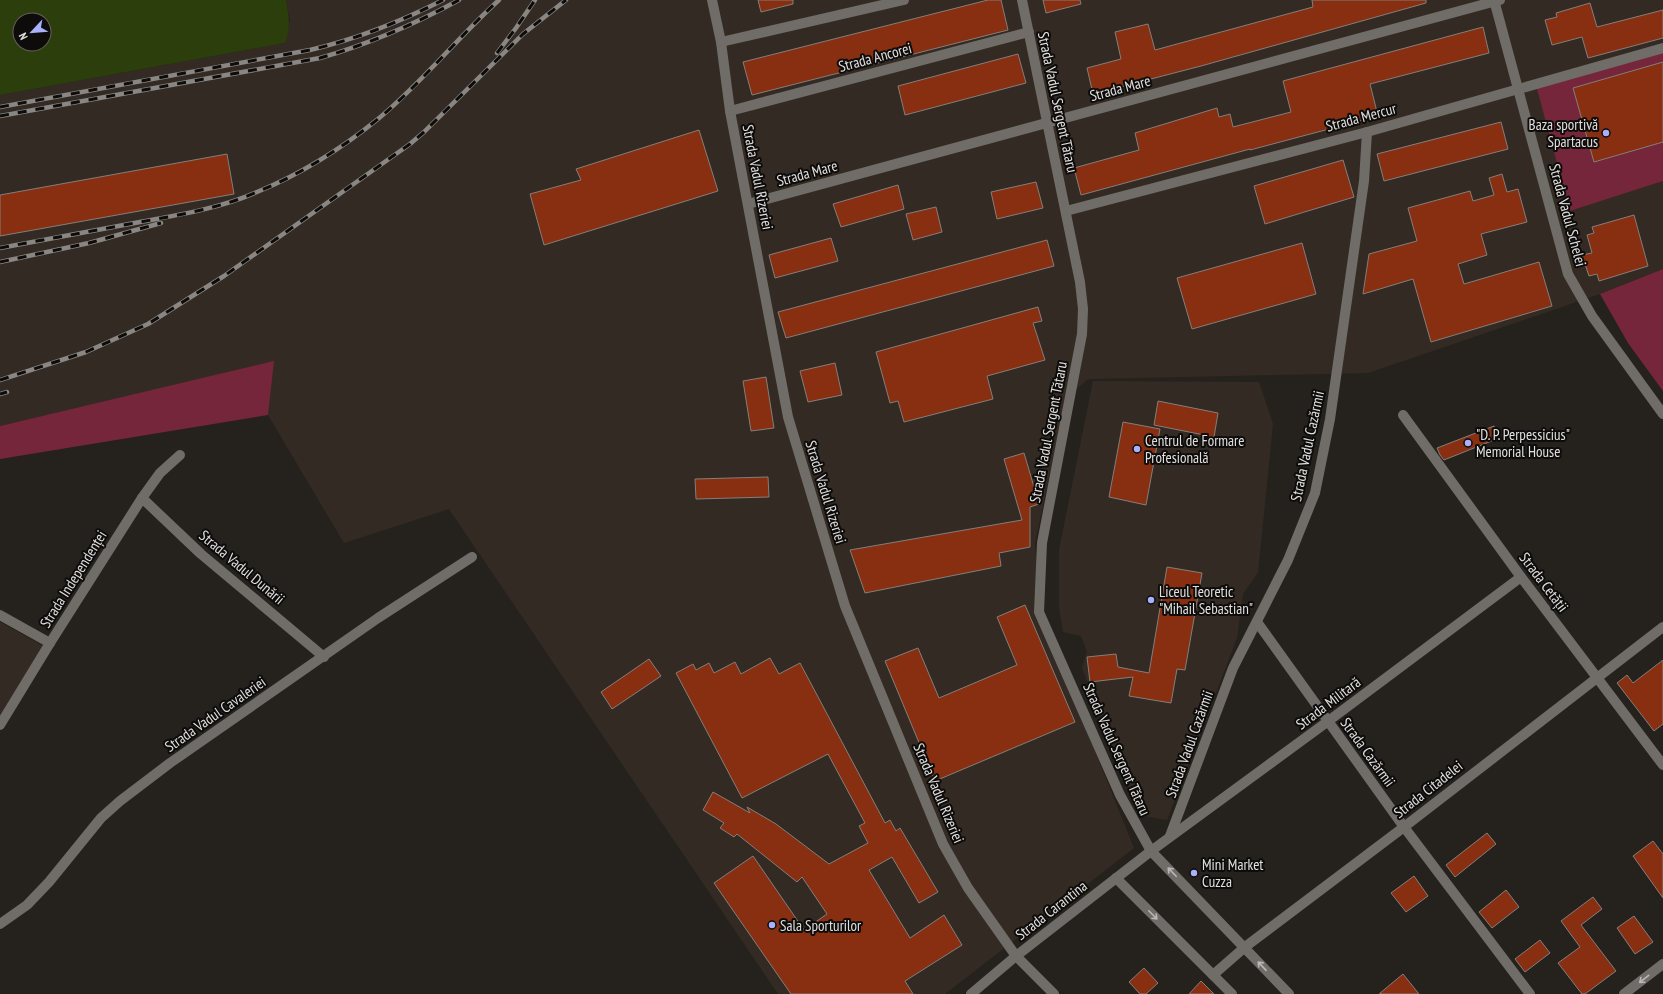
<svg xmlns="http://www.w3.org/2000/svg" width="1663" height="994" viewBox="0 0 1663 994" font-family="'PT Sans Narrow',sans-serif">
	<rect width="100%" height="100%" fill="#25221e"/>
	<g fill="#332b23">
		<path d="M286,0H1663V49L1570,211L1663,181V269L1600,294L1368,373L1088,379L1066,398L1035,543L1040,615L1134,848L945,994H778L449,509L344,543L268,415L273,362L0,426V95L285,43L290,20Z"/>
		<path d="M1093,381L1259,382L1273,424L1258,572L1243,594L1237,638L1167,820L1139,815L1082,668L1087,652L1083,641L1081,636L1063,632L1059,607V550Z"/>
		<path d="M0,622L43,646L0,715Z"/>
	</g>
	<g fill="#76263a">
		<path d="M1663,49V181L1570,211L1536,85Z"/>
		<path d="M1663,269V391L1628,343L1600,294Z"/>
		<path d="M274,361L268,415L0,459V426Z"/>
	</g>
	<path fill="#2c3e0b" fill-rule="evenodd" d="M0,0H286C289,16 291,28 285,43L0,95ZM20,20H44V44H20Z"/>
	<g fill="#872f10" stroke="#847e7c">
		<path d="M758,0H793V4L761,12Z"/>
		<path d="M988,0H1001L1008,30L752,95L743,62Z"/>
		<path d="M1043,0H1080L1081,4L1046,13Z"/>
		<path d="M1312,0H1426V3L1201,66L1093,94L1087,68L1121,59L1115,32L1148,24L1155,50L1313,7Z"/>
		<path d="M1590,3L1597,27L1663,10V38L1588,58L1582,37L1552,45L1545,20L1557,17L1556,13Z"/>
		<path d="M1483,27L1489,53L1370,84L1378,116L1250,150V149L1081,195L1074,168L1139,150L1135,133L1217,108L1219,117L1230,114L1233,127L1291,112L1283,81Z"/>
		<path d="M1018,54L1026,83L905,115L898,86Z"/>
		<path d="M1663,62V142L1594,162L1573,88Z"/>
		<path d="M1501,122L1508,149L1384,181L1377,154Z"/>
		<path d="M699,130L718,191L544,245L530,194L581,180L576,169Z"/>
		<path d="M227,154L234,194L0,236V195Z"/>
		<path d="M1343,160L1354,197L1265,224L1254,186Z"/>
		<path d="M1502,174L1507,192L1518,189L1527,222L1481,234L1487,255L1458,264L1464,284L1539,262L1552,306L1431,342L1413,279L1363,294L1369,254L1417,241L1408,208L1470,191L1473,201L1494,195L1489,178Z"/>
		<path d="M1036,182L1043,208L997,219L991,192Z"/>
		<path d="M898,185L904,209L841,227L833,204Z"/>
		<path d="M936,207L942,232L913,240L906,214Z"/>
		<path d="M1634,215L1648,266L1599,281L1597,274L1589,276L1582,255L1592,253L1587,235L1594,233L1592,227Z"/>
		<path d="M831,238L838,261L775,278L769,255Z"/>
		<path d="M1047,240L1054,266L786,338L778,312Z"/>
		<path d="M1302,243L1316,294L1192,329L1177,278Z"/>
		<path d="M1038,307L1042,321L1033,323L1045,360L987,376L993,399L904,422L898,401L890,403L876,352Z"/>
		<path d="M835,363L842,395L808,402L800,371Z"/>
		<path d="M766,377L774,428L751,431L743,381Z"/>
		<path d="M1158,401L1218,413L1214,437L1154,425Z"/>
		<path d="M1123,422L1160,429L1146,505L1109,497Z"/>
		<path d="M1494,426L1499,438L1444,460L1440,455L1437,448Z"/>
		<path d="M1024,453L1039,504L1030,507V547L999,553L1001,566L865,593L850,550L1022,520L1004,459Z"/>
		<path d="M768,477L769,497L696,499L695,479Z"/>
		<path d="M1167,567L1202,573L1185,670L1177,669L1171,703L1129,696L1133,677L1090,682L1087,657L1116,654L1118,667L1149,673Z"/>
		<path d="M1025,605L1075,722L935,781L885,661L918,648L939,698L1017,665L997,617Z"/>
		<path d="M770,658L779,674L800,663L885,823L890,820L896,831L900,828L938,892L919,903L892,857L869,870L910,938L944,915L962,945L905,981L913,994H791L714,883L753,856L804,930L827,914L802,877L797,882L737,834L734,837L720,828L724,823L703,810L713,792L750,813L747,807L776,824L829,864L868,843L859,826L865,823L828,754L742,798L676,673L693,664L696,670L709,663L714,673L735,662L741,674Z"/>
		<path d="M649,659L661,676L612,709L601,692Z"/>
		<path d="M1663,660V724L1654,731L1617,683L1627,675L1633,683Z"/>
		<path d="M1487,833L1496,844L1455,877L1446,865Z"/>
		<path d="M1653,841L1663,854V898L1633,856Z"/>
		<path d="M1414,876L1428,896L1406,912L1391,893Z"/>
		<path d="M1506,890L1519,907L1492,928L1479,912Z"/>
		<path d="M1593,897L1602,909L1581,925L1616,971L1585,994H1582L1558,963L1580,947L1561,921Z"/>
		<path d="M1634,916L1653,942L1635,954L1617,928Z"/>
		<path d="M1540,940L1550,953L1525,972L1515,959Z"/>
		<path d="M1144,968L1158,983L1146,994H1140L1129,982Z"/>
		<path d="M1403,974L1419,994H1379Z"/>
		<path d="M1201,981L1214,994H1189Z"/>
	</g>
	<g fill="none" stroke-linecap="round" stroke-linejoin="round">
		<g stroke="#706c68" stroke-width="10">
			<path d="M712,0L721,42L730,111L788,417L845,606L943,844L968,888L1016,956L1054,994"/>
			<path d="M1022,0L1080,282L1083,309L1082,334L1042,543L1039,612L1120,795L1151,851L1327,722L1521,577"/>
			<path d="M1494,0L1568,274L1592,316L1663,414"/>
			<path d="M721,42L904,0"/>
			<path d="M730,111L1029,32"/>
			<path d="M748,204L1500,0"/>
			<path d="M1066,211L1367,132L1663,48"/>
			<path d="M1403,415L1521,577L1663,765"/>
			<path d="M142,498L201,554L324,657"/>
			<path d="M0,615L50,643"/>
			<path d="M1257,622L1404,827L1530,994"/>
			<path d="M0,725L50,643L142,498L160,473L180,455"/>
			<path d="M1170,836L1233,668L1288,560L1315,493L1330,419L1364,181L1367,132"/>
			<path d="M0,924L27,905L49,882L101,818L120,801L170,763L378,618L472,557"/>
			<path d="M1213,975L1245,947L1404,827L1663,627"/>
			<path d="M1624,994L1663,964"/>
		</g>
		<g stroke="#706c68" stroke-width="10">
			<path d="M1116,878L1232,994"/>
			<path d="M971,994L1016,956L1151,851L1289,994"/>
		</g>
		<g stroke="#898683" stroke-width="4.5">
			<g id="rail">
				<path d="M497,53L516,28L535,0"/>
				<path d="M0,107L310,50C357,39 400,22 443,0"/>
				<path d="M0,116L320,58C369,44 415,24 459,0"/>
				<path d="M0,248C47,239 93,231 140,222C179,215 221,208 257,192C301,174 341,149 378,119C422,83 457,38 499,0"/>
				<path d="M0,262L89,243L161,223"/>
				<path d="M0,380L86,352L148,324L224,276L410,144L424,132L523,34L566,0"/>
				<path d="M0,394L7,392"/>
			</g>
		</g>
		<use href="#rail" stroke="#0d0c0a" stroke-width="3" stroke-dasharray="9" stroke-linecap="butt"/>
	</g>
	<defs><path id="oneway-shaft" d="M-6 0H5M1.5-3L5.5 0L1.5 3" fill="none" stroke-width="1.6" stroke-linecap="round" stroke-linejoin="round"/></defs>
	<g stroke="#bab7b5">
		<use href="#oneway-shaft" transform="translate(1172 872) rotate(-134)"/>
		<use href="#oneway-shaft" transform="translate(1153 915) rotate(45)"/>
		<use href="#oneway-shaft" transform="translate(1262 966) rotate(-133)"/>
		<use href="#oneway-shaft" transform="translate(1644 979) rotate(142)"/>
	</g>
	<g fill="#a9b0fc" stroke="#0d0c0a" stroke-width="1.5">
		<circle cx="1606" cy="133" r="4"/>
		<circle cx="1468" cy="443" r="4"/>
		<circle cx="1137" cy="449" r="4"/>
		<circle cx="1151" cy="600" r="4"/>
		<circle cx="1194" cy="873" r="4"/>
		<circle cx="772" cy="925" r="4"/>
	</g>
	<g text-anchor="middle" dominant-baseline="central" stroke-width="4" stroke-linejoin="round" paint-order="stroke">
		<g font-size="15" fill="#e2e0de" stroke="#0d0c0a">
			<text transform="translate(875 57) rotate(-15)">Strada Ancorei</text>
			<text transform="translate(1120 88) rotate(-15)">Strada Mare</text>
			<text transform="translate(1058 102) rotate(78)">Strada Vadul Sergent Tătaru</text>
			<text transform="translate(1361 117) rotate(-15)">Strada Mercur</text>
			<text transform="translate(807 173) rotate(-15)">Strada Mare</text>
			<text transform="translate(758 177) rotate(79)">Strada Vadul Rizeriei</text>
			<text transform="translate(1568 215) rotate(75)">Strada Vadul Schelei</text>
			<text transform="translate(1048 432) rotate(-79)">Strada Vadul Sergent Tătaru</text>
			<text transform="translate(1307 446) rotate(-78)">Strada Vadul Cazărmii</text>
			<text transform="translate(826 492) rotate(73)">Strada Vadul Rizeriei</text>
			<text transform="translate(242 567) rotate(40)">Strada Vadul Dunării</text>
			<text transform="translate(73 579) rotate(-58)">Strada Independenței</text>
			<text transform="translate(1544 582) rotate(53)">Strada Cetății</text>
			<text transform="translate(1328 703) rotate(-37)">Strada Militară</text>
			<text transform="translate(215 714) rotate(-35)">Strada Vadul Cavaleriei</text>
			<text transform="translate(1189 744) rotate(-70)">Strada Vadul Cazărmii</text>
			<text transform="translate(1117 749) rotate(66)">Strada Vadul Sergent Tătaru</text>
			<text transform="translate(1368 752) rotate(54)">Strada Cazărmii</text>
			<text transform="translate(1428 789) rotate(-38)">Strada Citadelei</text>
			<text transform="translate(939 793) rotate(67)">Strada Vadul Rizeriei</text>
			<text transform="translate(1051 910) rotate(-38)">Strada Carantina</text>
		</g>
		<g font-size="15" fill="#e2e0de" stroke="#0d0c0a" text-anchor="start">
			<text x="1598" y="124" text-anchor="end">Baza sportivă<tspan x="1598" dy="17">Spartacus</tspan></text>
			<text x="1476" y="434">"D. P. Perpessicius"<tspan x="1476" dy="17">Memorial House</tspan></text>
			<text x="1145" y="440">Centrul de Formare<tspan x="1145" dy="17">Profesională</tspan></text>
			<text x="1159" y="591">Liceul Teoretic<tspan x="1159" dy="17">"Mihail Sebastian"</tspan></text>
			<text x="1202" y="864">Mini Market<tspan x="1202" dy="17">Cuzza</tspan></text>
			<text x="780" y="925">Sala Sporturilor</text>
		</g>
	</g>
	<g transform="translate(32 32) rotate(244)"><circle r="19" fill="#0d0c0a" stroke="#62615f"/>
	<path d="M0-3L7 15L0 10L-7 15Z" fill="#a9b0fc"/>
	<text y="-6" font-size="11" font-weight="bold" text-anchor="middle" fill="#e2e0de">N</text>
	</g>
</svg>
